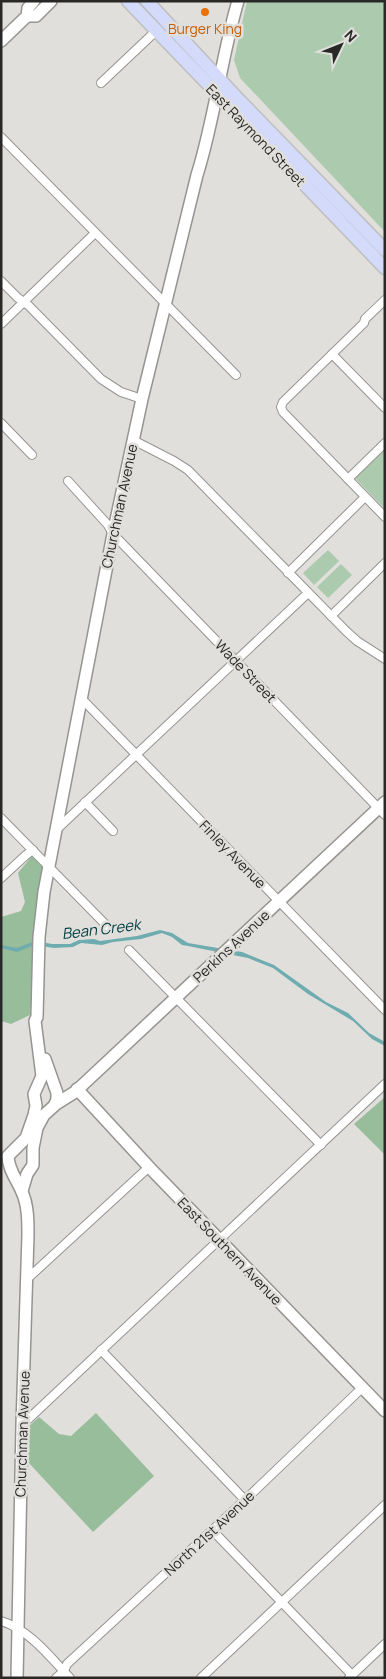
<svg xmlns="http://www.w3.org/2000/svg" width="386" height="1679" viewBox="0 0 386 1679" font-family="Manrope,sans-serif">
	<rect width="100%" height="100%" fill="#e1dfdb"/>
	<g fill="#abcaae">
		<path d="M247,1H385V232L240,78L234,60Z"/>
		<path d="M385,449V509L355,478Z"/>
		<path d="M328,550L339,561L314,585L303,573Z"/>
		<path d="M341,564L352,575L328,598L317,587Z"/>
	</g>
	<g fill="#97bd9b">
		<path d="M32,856L44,867L30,1015L11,1024L1,1021V917L21,911L25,902L18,873Z"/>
		<path d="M385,1097V1155L354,1124Z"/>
		<path d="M96,1413L154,1476L93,1532L28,1462L25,1430L39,1417L59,1434L71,1436Z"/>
	</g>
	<path fill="#6facb0" d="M160,930L172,933L188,943L242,952L274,965L326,1002L348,1013L369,1033L385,1042V1046L372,1039L353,1021L308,994L273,968L248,958L188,946L182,945L172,937L162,933L141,939L113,942L102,945L81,943L73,947L54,948L34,945L17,952L1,948V945L17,948L35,941L52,944H70L79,940L94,939L100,941L137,936Z"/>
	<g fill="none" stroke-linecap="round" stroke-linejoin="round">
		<g stroke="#959491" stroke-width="10">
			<g id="street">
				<path d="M101,83L156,31"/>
				<path d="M1,137L236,375"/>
				<path d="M1,281L18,298L28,305L101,379L121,392L142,399"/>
				<path d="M385,300L365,319L364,323L283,402L281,407L283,412L385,517"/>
				<path d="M1,324L95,233"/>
				<path d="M332,354L385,408"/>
				<path d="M1,423L32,455"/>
				<path d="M133,440L174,461L188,470L346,631L357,641L385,659"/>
				<path d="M348,479L385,443"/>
				<path d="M68,481L108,525L113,534L385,815"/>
				<path d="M288,573L365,497"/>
				<path d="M331,616L385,563"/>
				<path d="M81,698L385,1010"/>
				<path d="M85,802L113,831"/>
				<path d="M1,818L109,928"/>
				<path d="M56,830L308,593"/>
				<path d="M1,878L26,855L33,850"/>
				<path d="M129,950L321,1145"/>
				<path d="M27,1279L149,1167"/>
				<path d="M101,1350L245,1500"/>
				<path d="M22,1425L385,1084"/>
				<path d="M212,1530L352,1675"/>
				<path d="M1,1621C29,1629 51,1658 70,1678"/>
				<path d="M56,1678L64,1671L67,1664L245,1500L362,1388"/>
				<path d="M201,1678L385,1505"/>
				<path d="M349,1678L385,1644"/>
			</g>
		</g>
		<g stroke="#959491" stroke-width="14">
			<g id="secondary">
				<path d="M27,16H36L51,1"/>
				<path d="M1,41L27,16L28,8L34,1"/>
				<path d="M77,1089L149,1167L385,1411"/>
				<path d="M56,1104L75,1092L385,802"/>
				<path d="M22,1191L27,1174L33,1165V1148L37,1128L44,1115L54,1106L57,1100V1093L45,1059"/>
				<path d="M17,1678L22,1425L28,1235C28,1221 28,1205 22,1192C17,1180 8,1169 8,1156L26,1138L34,1115L36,1106L34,1094L42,1076L35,1021L37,1017L39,937L44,892L113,534L142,399L197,175C215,118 221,58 238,1"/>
			</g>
		</g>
		<g stroke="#bebebe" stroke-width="15">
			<g id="primary">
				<path d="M128,1L385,268"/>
				<path d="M147,1L239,100L385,250"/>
			</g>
		</g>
		<use href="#street" stroke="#fff" stroke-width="8"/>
		<use href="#secondary" stroke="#fff" stroke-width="11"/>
		<use href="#primary" stroke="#d3dafa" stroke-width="12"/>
	</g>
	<circle fill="#e8710a" stroke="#e1dfdb" stroke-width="2" cx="205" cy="12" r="5"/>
	<g text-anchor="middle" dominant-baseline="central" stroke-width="5" stroke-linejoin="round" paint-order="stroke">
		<g font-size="14" fill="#c56008" stroke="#e1dfdb">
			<text x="205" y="28">Burger King</text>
		</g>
		<g font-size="14" fill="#282826" stroke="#e1dfdb">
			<text transform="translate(256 135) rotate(46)">East Raymond Street</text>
			<text transform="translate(119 506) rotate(-78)">Churchman Avenue</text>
			<text transform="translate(246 671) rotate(46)">Wade Street</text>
			<text transform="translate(233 854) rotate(46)">Finley Avenue</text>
			<text transform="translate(231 946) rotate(-43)">Perkins Avenue</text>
			<text transform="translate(230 1251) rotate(46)">East Southern Avenue</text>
			<text transform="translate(22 1434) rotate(-88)">Churchman Avenue</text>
			<text transform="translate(209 1533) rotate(-43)">North 21st Avenue</text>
		</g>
		<g font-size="15" font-style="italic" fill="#024043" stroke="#e1dfdb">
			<text transform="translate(101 929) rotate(-7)">Bean Creek</text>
		</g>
	</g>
	<rect width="386" height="1679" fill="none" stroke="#282826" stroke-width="5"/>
	<g transform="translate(341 45) rotate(47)" stroke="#e1dfdb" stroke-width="4" paint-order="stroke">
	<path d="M0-4L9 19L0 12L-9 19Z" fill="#282826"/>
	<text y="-8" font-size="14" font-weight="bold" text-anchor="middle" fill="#282826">N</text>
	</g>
</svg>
